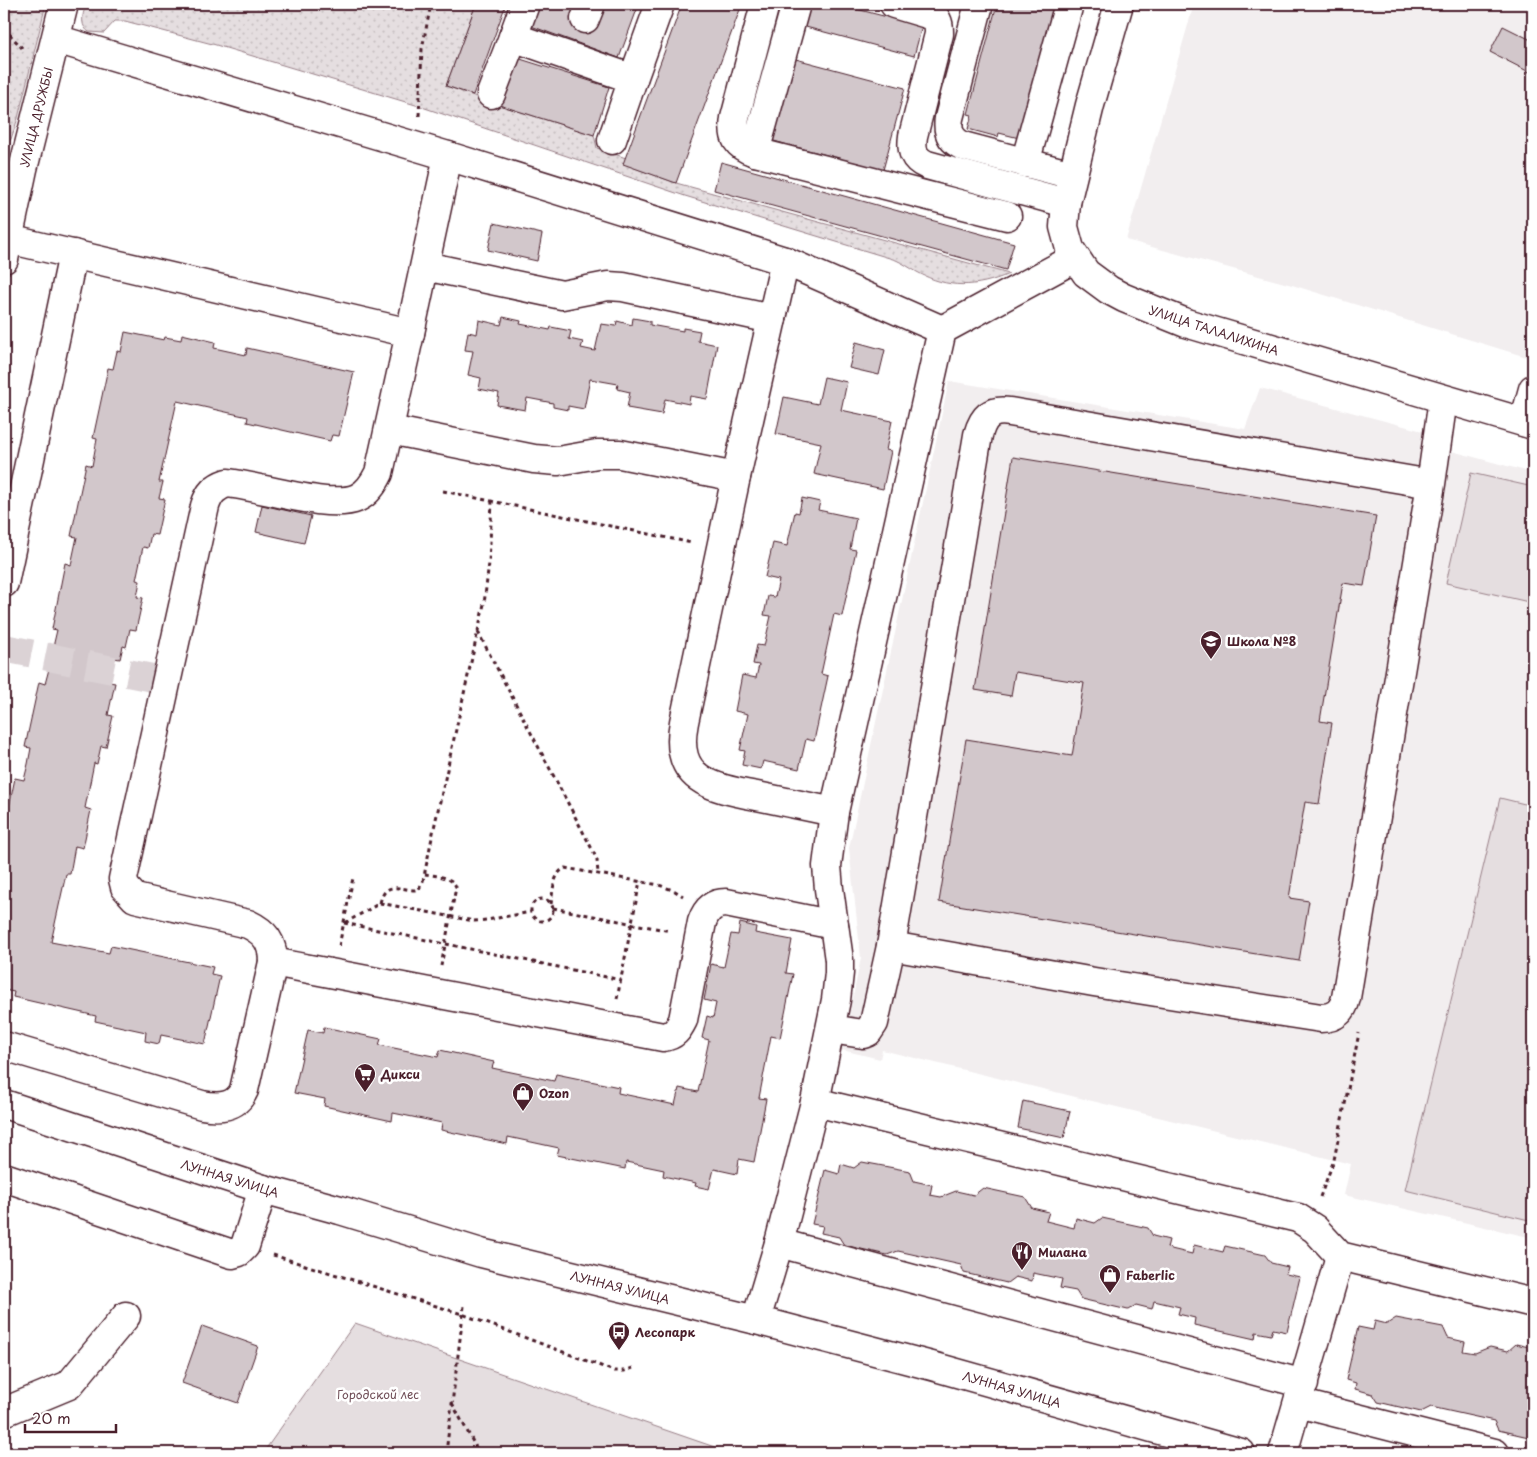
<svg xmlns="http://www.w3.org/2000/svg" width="1537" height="1457" viewBox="0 0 1537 1457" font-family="'Playpen Sans',sans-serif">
	<defs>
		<pattern id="grass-dots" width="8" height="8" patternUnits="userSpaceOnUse" patternTransform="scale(1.25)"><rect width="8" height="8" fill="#e5dee0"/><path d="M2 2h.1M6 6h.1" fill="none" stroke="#c6bec0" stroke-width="1.8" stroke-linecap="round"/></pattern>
	</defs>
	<rect width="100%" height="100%" fill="#fff"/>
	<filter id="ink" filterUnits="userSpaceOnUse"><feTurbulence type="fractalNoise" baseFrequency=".02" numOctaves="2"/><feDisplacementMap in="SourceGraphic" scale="10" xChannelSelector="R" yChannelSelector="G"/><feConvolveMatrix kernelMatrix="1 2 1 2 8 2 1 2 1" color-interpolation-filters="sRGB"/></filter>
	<g filter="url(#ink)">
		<g fill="#f2eeef">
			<path d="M1194,4H1533V359L1292,285L1126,240Z"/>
			<path d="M949,381L1245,429L1260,388L1449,438L1448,450L1533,473V1238L1344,1195L1351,1164L882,1050L880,1059L842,1050L861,958L849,848Z"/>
		</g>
		<g fill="url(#grass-dots)" stroke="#987e86">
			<path d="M4,4H46L18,118L11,139L4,148Z"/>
			<path d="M86,4H476L446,86L499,105L594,135L597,148L626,158L624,164L676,183L1009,274C976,288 948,289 917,272C910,268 903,263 896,260L685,196L419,106L216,45L125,21H115L104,33L89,32C79,25 83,14 86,4Z"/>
		</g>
		<g fill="#e5dee0" stroke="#987e86">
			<path d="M1471,473L1533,487V603L1446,583Z"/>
			<path d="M1500,798L1533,806V1221L1405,1190Z"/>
			<path d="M355,1323L732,1453H263Z"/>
		</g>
		<g fill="#d2c7cb" stroke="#4a1f2b">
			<path d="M476,4H506L473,95L446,86Z"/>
			<path d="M539,4H639L619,58L531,26Z"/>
			<path d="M682,4H742L676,183L623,164Z"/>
			<path d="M808,4H837L922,26L914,56L802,26Z"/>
			<path d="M997,4H1055L1019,138L999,133L998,137L968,129L972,115L968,114Z"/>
			<path d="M1503,26L1533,41V74L1490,52Z"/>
			<path d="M514,57L609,87L594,135L499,105Z"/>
			<path d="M792,58L905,88L883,170L770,140Z"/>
			<path d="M721,162L1014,243L1006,270L714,190Z"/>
			<path d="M494,223L542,234L537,261L488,250Z"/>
			<path d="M503,317L521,321L520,324L550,330L551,327L571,331L569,339L583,342L581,348L595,351L601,324L616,326L617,321L632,325L633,318L650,321V325L683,331V328L700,331L698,341L717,345L707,399L690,396L689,404L665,399L662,414L627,408L630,392L617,389L618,384L590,379L584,409L568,406V410L553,407V403L527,398L525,410L497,405L499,393L479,389L481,378L468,375L473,351L465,350L468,332L477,334L479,320L501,325Z"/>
			<path d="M125,332L164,340L165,337L181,340L182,334L215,342L214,348L246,355L247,348L354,372L339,436L332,435L330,441L247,422L248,417L177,401L159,482H163L159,498L165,499L157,535L151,534L148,548L143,547L136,580L140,581L137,597L143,598L136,630L130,629L126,647L123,646L120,659L114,658L109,682L115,683L108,715L113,716L106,747L101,746L97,764L94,763L85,808L91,810L83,848L75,846L70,874H66L51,942L109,953L111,946L213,967L211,974L220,976L205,1044L161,1035L159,1044L145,1041L146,1032L95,1021L96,1016L13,997L14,992L4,990V832L15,778L24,780L28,764L31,748L25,747L39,682L45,684L49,669L59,671L64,649L53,647L57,630L52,629L65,563L71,565L77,537L71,536L86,464L92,466L97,439L93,438L108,368L113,369L117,351L121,352Z"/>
			<path d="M856,342L885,350L879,375L849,368Z"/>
			<path d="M824,377L847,382L841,410L892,421L886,450L891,451L883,489L814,474L821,443L776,434L784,397L818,404Z"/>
			<path d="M1013,457L1376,516L1364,586L1343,583L1320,721L1332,723L1319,804L1305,802L1289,898L1309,901L1299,961L939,902L966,739L1072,756L1084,683L1015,672L1011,696L975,690Z"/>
			<path d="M802,498L820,502L818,510L856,518L850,549L856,550L842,616L834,614L821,674L828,676L814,741L806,739L799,769L763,761L761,769L742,765L745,751L740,750L748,714L735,711L742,675L756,678L759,665L753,664L757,645L764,646L771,616L764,615L768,596L775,597L779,580L765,577L773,543L787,546L795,512L799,513Z"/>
			<path d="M262,505L311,516L304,543L256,532Z"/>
			<path d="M740,923L756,927L755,933L792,940L786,973L793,974L780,1038L771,1036L759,1098L766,1099L754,1162L739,1159L737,1174L714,1169L709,1189L695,1186L696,1183L663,1176L664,1170L626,1162L625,1169L557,1155L559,1148L508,1137L507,1144L441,1130L442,1123L393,1113L392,1121L324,1106L325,1099L294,1093L308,1030L323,1033L324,1027L381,1039L379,1045L438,1057L440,1050L494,1062L492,1068L554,1081L556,1074L619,1087L618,1093L675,1105L679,1088L698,1092L709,1040L702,1038L707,1016L713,1018L716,1003L704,1000L711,964L724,967L731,934L738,935Z"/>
			<path d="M1023,1101L1070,1111L1064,1138L1018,1128Z"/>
			<path d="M862,1162L910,1171L914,1181L932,1185L930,1195L941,1197L956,1191L974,1195L983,1188L1025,1197L1032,1208L1049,1212L1046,1221L1074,1228L1076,1218L1095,1223L1102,1218L1148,1228L1153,1236L1169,1240L1167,1248L1192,1254L1194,1245L1223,1252L1225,1246L1265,1255L1271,1263L1288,1267L1286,1274L1300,1277L1287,1332L1273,1329L1271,1335L1256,1332L1255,1339L1194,1325L1195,1318L1178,1314L1180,1307L1154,1301L1152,1309L1136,1305L1128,1310L1081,1299L1076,1291L1060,1288L1062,1279L1033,1273L1032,1281L1015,1277L1007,1283L964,1273L961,1265L898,1251L887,1255L844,1245L839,1237L821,1233L823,1226L812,1224L825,1170L839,1174L841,1164L854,1168Z"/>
			<path d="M1396,1318L1443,1327L1448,1338L1465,1342L1463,1351L1475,1353L1490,1347L1508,1351L1516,1344L1533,1348V1438L1498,1430L1494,1421L1431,1407L1421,1412L1378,1402L1373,1394L1355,1389L1356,1383L1346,1380L1358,1327L1373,1330L1375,1321L1387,1324Z"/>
			<path d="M202,1326L258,1346L238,1403L182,1383Z"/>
		</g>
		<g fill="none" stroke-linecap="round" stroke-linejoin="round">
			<path stroke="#dbd2d5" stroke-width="28" stroke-dasharray="28 14" stroke-linecap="butt" d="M4,648L167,681"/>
			<g stroke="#4a1f2b" stroke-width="31">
				<g id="minor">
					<path d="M525,4L513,37L633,79L660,4"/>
					<path d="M765,4L735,118C732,138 737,146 755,152L1007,216"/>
					<path d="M894,4L934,16C939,22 939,27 939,34L913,136C911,150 913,159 927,165L1066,203"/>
					<path d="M979,4L949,118C947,131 950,140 963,146L1072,175"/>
					<path d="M1119,4L1090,105L1066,203L1064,227L1070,249L1086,273L1109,290L1124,298L1186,323L1533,425"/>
					<path d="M585,19L591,4"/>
					<path d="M56,39L448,156L785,261L942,330"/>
					<path d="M491,94L513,37"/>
					<path d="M612,140L633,79"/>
					<path d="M755,152L796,4"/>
					<path d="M1025,163L1069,4"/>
					<path d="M4,259L23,169L64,4"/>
					<path d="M785,261L736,477L684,722C672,783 715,788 762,797C786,802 810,807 834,812"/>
					<path d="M425,266L562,295L608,286L623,287L772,319"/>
					<path d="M410,333L448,156"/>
					<path d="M1524,422L1533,389"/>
					<path d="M390,430L534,459L558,461L597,454H620L736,477"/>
					<path d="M1431,484L1010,412C990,409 983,417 978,435L891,946L1094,982L1321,1018C1335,1018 1343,1011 1346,998L1431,484L1443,399"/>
					<path d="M4,583L73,254"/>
					<path d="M273,962L663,1037C674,1036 678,1030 683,1020L702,922C706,910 713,903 726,903L834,925"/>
					<path d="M831,1029L863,1034L868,1032L874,1023L891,946"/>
					<path d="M4,1046L202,1105C219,1108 236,1108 244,1090L273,962C273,942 265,932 248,924L135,898L125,887L123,879L205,506C209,493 215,487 227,483C260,486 329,510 357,498C368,493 374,483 379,473L410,333L8,239"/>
					<path d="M815,1102L1289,1216L1298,1218L1315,1229L1340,1256L1533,1303"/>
					<path d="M4,1104L263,1189L340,1210L481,1253L756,1320L932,1366L1241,1453"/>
					<path d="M4,1177L232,1254L239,1252L245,1246L263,1189"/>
					<path d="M779,1243L1304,1384"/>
					<path d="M756,1320L779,1243L815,1102L836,1000L839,973V960L829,889L827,866L834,812L942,330L1075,258"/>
					<path d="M1298,1403L1495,1453"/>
					<path d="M4,1412L69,1385L126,1316"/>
					<path d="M1283,1453L1340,1256"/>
				</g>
			</g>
			<g stroke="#4a1f2b" stroke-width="3" stroke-dasharray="4 4" stroke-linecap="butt">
				<path d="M4,28L22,48"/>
				<path d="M419,116L422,49L431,4"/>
				<path d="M443,491L692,543"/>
				<path d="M478,632L592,849L597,860L598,874"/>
				<path d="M425,874C435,876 452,876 456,887L441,966"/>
				<circle cx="542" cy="910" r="11"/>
				<path d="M380,903C385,881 398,889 415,890L419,889L423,881L434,828L484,604L489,563L492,501"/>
				<path d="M551,904C553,892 553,873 565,868L659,885L675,891L683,896"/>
				<path d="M553,908L670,931"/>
				<path d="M344,923L621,980"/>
				<path d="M345,923L380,903L474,921L487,920L531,912"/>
				<path d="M339,946L353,878"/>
				<path d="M617,999L640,881"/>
				<path d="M1320,1197L1334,1160L1359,1033"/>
				<path d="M273,1255L462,1314L614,1371H624L633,1368"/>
				<path d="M452,1403L479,1453"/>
				<path d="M632,1449L647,1453"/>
				<path d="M446,1453L464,1306"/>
			</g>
			<use href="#minor" stroke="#fff" stroke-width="28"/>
		</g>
	</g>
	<defs>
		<g id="school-pin" transform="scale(1.125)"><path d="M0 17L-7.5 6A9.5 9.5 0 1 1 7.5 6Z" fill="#4a1f2b" stroke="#fff"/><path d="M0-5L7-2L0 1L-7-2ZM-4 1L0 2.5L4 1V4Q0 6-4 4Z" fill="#fff"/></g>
		<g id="supermarket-pin" transform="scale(1.125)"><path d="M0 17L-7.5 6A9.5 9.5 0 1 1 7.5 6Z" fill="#4a1f2b" stroke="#fff"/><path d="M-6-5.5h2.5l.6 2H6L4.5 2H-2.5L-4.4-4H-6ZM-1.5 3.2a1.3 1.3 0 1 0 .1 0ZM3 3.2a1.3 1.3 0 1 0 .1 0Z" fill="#fff"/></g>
		<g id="shop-pin" transform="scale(1.125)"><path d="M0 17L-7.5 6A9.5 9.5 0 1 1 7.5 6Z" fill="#4a1f2b" stroke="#fff"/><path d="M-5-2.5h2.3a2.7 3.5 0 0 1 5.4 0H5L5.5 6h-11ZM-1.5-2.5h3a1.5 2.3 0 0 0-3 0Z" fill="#fff"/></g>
		<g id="restaurant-pin" transform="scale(1.125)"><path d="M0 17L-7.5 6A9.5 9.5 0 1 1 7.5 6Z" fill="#4a1f2b" stroke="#fff"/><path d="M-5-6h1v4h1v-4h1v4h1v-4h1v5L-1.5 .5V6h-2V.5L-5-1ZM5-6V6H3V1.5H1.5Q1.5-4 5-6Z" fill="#fff"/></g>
		<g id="bus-pin" transform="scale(1.125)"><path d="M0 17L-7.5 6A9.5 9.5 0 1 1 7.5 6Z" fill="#4a1f2b" stroke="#fff"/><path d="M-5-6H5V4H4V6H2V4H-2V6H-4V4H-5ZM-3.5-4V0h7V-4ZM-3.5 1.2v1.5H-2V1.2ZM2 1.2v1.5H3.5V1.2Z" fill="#fff"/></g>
	</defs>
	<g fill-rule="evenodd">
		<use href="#school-pin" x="1211" y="641"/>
		<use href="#supermarket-pin" x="365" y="1074"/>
		<use href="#shop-pin" x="523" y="1093"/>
		<use href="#restaurant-pin" x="1022" y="1252"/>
		<use href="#shop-pin" x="1110" y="1275"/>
		<use href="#bus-pin" x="619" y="1332"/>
	</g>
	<g text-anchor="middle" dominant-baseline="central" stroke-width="5" stroke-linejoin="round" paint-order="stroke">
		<g font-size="12" fill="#4a1f2b" stroke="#fff">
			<text transform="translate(36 117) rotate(-76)">УЛИЦА ДРУЖБЫ</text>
			<text transform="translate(1214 330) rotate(18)">УЛИЦА ТАЛАЛИХИНА</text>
			<text transform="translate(230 1178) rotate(17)">ЛУННАЯ УЛИЦА</text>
			<text transform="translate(620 1287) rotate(14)">ЛУННАЯ УЛИЦА</text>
			<text transform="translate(1012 1389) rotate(16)">ЛУННАЯ УЛИЦА</text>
		</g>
		<g font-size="12" font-weight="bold" fill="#4a1f2b" stroke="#fff" text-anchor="start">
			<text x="1227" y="641">Школа №8</text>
			<text x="381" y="1074">Дикси</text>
			<text x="539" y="1093">Ozon</text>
			<text x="1038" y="1252">Милана</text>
			<text x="1126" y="1275">Faberlic</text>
			<text x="635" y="1332">Лесопарк</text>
		</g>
		<g font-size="12" fill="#714f58" stroke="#fff">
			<text x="378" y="1394">Городской лес</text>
		</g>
	</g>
	<rect width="1537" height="1457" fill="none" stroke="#fff" stroke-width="20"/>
	<rect x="10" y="10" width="1517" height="1437" fill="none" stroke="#4a1f2b" stroke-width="2" filter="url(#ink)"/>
	<path d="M25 1424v8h91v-8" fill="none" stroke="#4a1f2b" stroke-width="2.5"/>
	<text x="32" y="1424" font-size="15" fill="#4a1f2b" stroke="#ffffff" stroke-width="4" paint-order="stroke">20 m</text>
</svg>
